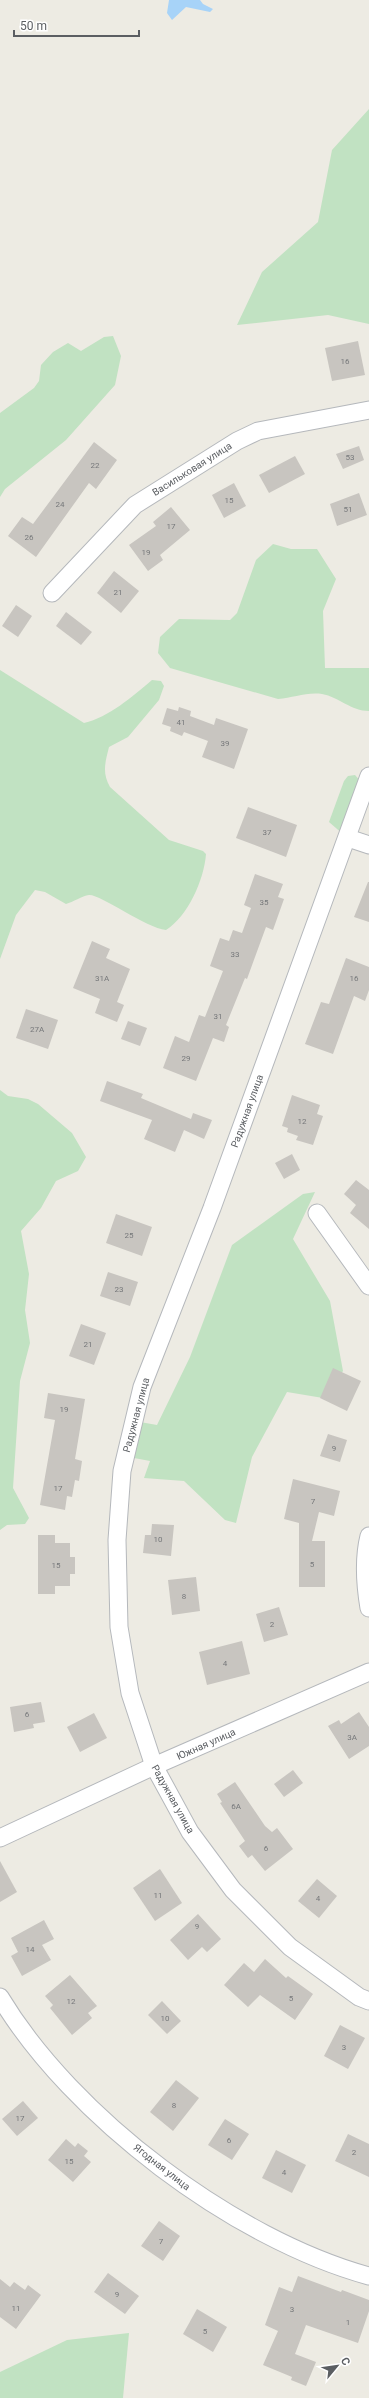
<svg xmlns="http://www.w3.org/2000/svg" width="369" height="2398" viewBox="0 0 369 2398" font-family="Roboto,sans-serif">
	<rect width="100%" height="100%" fill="#edebe3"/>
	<g fill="#c1e2c2">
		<path d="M369,109V324L328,315L237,325L262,272L318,222L332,150Z"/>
		<path d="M113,336L121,356L115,385L66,440L5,489L0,497V413L34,388L39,381L41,365L53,352L68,343L81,351L104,337Z"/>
		<path d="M273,544L291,549H317L336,579L323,611L325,668H369V711C351,711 339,697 322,694C306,692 293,698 278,699L170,668L158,653L160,637L179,619L230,620L237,613L256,560Z"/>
		<path d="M0,670L84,723C109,717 132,697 152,680L161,681L164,686L159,700L128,737L109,747C105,763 102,773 110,787L169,840L203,851L206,854C204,880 188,916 166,930C146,928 100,894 89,895C82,896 73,902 66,904L45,892L35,890L16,915L0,959V983Z"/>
		<path d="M355,775L362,783L344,835L329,822L344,781L348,776Z"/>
		<path d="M0,1090L8,1096L28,1099L38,1104L72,1133L86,1157L78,1171L56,1181L41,1208L21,1231L29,1274L25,1310L30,1343L20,1381L13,1488L29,1518L25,1524L7,1525L0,1530Z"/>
		<path d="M315,1192L293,1239L330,1301L343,1371L323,1398L287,1392L252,1457L236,1523L225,1520L184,1481L144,1478L150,1461L134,1458L140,1422L157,1425L190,1357L232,1245L303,1194Z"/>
		<path d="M129,2333L123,2398H0V2372L67,2340Z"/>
	</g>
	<path fill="#a7d3f8" d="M169,0H200L203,4L213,9L210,12L186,7L172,20L167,13Z"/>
	<g fill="#c8c5c0">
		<path d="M358,341L365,375L332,381L325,348Z"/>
		<path d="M94,442L117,460L96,489L89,483L36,557L8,536L22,517L33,524Z"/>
		<path d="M359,446L364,460L343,469L336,454Z"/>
		<path d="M295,456L305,474L269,493L259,475Z"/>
		<path d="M234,483L246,506L224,518L212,495Z"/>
		<path d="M359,493L367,515L337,526L330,504Z"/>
		<path d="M171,507L190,530L160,555L163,560L148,571L129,545L156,526L153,522Z"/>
		<path d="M114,571L139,591L121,613L97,593Z"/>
		<path d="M16,605L32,616L18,637L2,626Z"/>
		<path d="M66,612L92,632L81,645L56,626Z"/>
		<path d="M179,707L191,711L190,716L214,725L216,718L248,729L234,769L202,757L208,741L184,732L182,736L170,731L171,727L162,724L167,708L178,711Z"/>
		<path d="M248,807L297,825L286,857L236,838Z"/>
		<path d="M255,874L283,884L278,897L284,899L273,930L266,927L247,979L245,978L226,1025L229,1027L224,1042L213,1038L196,1081L163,1068L175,1036L189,1042L199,1015L205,1017L223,971L210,966L220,938L229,941L233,930L242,933L251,908L244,905Z"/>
		<path d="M368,882H369V922L354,917Z"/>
		<path d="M92,941L110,949L106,958L130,969L117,1002L124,1005L117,1022L95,1013L100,999L73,988Z"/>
		<path d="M346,958L369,967V990L365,1001L354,996L333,1054L305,1044L321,1002L329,1004Z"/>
		<path d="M26,1009L58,1020L48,1049L16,1038Z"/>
		<path d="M128,1021L147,1028L140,1046L121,1039Z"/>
		<path d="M107,1081L143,1094L141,1098L191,1119L193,1113L212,1120L204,1139L184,1130L175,1152L144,1139L152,1120L100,1101Z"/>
		<path d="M292,1095L320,1105L317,1114L323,1116L313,1145L296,1140L298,1136L287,1132L288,1128L282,1126Z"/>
		<path d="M292,1154L300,1170L284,1179L275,1163Z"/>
		<path d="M356,1180L369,1190V1229L350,1213L356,1205L344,1194Z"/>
		<path d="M116,1214L152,1227L142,1256L106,1243Z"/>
		<path d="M108,1272L138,1282L130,1306L100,1296Z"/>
		<path d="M81,1324L106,1333L94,1365L69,1356Z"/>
		<path d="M333,1368L361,1381L347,1411L320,1398Z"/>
		<path d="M48,1393L85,1399L75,1459L82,1461L79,1481L75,1480L72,1497L67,1496L65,1510L40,1505L55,1420L44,1418Z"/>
		<path d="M328,1434L347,1440L340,1462L320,1456Z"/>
		<path d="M293,1479L340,1491L334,1516L319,1512L312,1541H325V1587H299V1523L284,1519Z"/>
		<path d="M152,1524L174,1525L171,1556L143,1553L145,1535H151Z"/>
		<path d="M38,1535H55V1543H70V1557H75V1574H70V1586H55V1594H38Z"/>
		<path d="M196,1577L200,1611L172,1615L168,1580Z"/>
		<path d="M279,1607L288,1635L264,1642L256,1614Z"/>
		<path d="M242,1641L250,1674L207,1685L199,1652Z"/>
		<path d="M41,1702L45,1722L33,1724L34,1728L14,1732L10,1707Z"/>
		<path d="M359,1712L369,1727V1746L349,1759L328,1726L339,1720L341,1724Z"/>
		<path d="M94,1713L107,1738L80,1752L67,1727Z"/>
		<path d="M293,1770L303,1783L284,1797L274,1784Z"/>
		<path d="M235,1782L265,1826L272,1832L277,1828L293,1849L265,1871L252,1855L248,1858L239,1846L245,1841L220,1803L222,1802L217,1794Z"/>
		<path d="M0,1861L17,1892L0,1902Z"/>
		<path d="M160,1869L182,1903L155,1921L133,1888Z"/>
		<path d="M317,1879L337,1896L319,1918L298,1901Z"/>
		<path d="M198,1914L221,1939L207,1952L202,1947L188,1960L170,1940Z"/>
		<path d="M44,1920L54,1939L42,1945L51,1960L22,1976L11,1956L18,1952L11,1938Z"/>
		<path d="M265,1959L286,1978L288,1976L313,1994L295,2020L260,1995L248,2007L224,1985L244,1963L254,1972Z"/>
		<path d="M70,1975L97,2006L88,2013L92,2018L72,2035L50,2008L53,2005L45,1996Z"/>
		<path d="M162,2001L181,2021L167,2034L148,2015Z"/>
		<path d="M340,2025L365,2038L348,2069L324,2056Z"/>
		<path d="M176,2080L199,2098L173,2131L150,2112Z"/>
		<path d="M23,2101L38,2118L17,2136L2,2119Z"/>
		<path d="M225,2119L249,2134L232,2160L208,2145Z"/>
		<path d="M348,2134L369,2144V2177L335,2161Z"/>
		<path d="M66,2139L75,2147L78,2143L88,2151L84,2156L91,2162L73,2182L48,2160Z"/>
		<path d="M276,2150L306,2165L292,2193L262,2178Z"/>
		<path d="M159,2221L180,2236L163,2261L141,2246Z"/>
		<path d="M108,2273L139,2296L125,2314L94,2292Z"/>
		<path d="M298,2276L341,2292L342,2290L369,2300V2311L358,2343L306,2325L295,2354L316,2362L306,2386L291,2380L292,2377L263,2365L278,2331L265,2325L279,2287L292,2292Z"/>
		<path d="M0,2279L10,2287L14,2282L25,2290L28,2285L41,2295L16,2329L0,2317Z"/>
		<path d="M197,2309L227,2327L213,2352L183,2334Z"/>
	</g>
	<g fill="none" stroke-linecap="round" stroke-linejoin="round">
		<g stroke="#b5b8bc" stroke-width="19">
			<g id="minor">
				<path d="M52,593L135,505L237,441L258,431L369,410"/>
				<path d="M369,776L212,1208L142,1387L122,1471L117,1540L119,1627L130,1693L154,1766L190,1832L233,1890L290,1947L359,1997L369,2001"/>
				<path d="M348,838L369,845"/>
				<path d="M317,1213L369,1286"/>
				<path d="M369,1536C363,1560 365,1584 369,1608"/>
				<path d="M0,1838L154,1766L369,1672"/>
				<path d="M0,1997C72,2117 234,2239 369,2276"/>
			</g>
		</g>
		<use href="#minor" stroke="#fff" stroke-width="17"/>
	</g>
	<g text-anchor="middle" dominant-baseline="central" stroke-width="3" stroke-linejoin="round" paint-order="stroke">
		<g font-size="8" fill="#76787a">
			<text x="345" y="361">16</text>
			<text x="350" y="457">53</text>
			<text x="95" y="465">22</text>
			<text x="229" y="500">15</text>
			<text x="60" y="504">24</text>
			<text x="348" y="509">51</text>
			<text x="171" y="526">17</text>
			<text x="29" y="537">26</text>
			<text x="146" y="552">19</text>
			<text x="118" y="592">21</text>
			<text x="181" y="722">41</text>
			<text x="225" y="743">39</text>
			<text x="267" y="832">37</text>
			<text x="264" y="902">35</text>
			<text x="235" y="954">33</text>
			<text x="102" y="978">31А</text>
			<text x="354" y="978">16</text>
			<text x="218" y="1016">31</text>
			<text x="37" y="1029">27А</text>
			<text x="186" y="1058">29</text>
			<text x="302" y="1121">12</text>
			<text x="129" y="1235">25</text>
			<text x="119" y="1289">23</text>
			<text x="88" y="1344">21</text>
			<text x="64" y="1409">19</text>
			<text x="334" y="1448">9</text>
			<text x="58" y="1488">17</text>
			<text x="313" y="1501">7</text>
			<text x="158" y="1539">10</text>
			<text x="312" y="1564">5</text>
			<text x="56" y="1565">15</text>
			<text x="184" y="1596">8</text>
			<text x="272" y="1624">2</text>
			<text x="225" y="1663">4</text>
			<text x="27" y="1714">6</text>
			<text x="352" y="1737">3А</text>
			<text x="236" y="1806">6А</text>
			<text x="266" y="1848">6</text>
			<text x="158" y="1895">11</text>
			<text x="318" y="1898">4</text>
			<text x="197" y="1926">9</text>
			<text x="30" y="1949">14</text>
			<text x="291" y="1998">5</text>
			<text x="71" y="2001">12</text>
			<text x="165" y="2018">10</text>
			<text x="344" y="2047">3</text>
			<text x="174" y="2105">8</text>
			<text x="20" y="2118">17</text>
			<text x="229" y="2140">6</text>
			<text x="354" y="2152">2</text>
			<text x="69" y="2161">15</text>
			<text x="284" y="2172">4</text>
			<text x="161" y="2241">7</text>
			<text x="117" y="2294">9</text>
			<text x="16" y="2308">11</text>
			<text x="292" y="2309">3</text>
			<text x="348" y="2322">1</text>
			<text x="205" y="2331">5</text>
		</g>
		<g font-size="10" fill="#5b5e62" stroke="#fff">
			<text transform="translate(192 469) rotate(-32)">Васильковая улица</text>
			<text transform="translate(247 1111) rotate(-70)">Радужная улица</text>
			<text transform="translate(136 1415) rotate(-75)">Радужная улица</text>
			<text transform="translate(206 1744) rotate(-24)">Южная улица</text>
			<text transform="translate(173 1799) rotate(61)">Радужная улица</text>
			<text transform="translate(162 2167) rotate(38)">Ягодная улица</text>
		</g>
	</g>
	<g transform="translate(337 2366) rotate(61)" stroke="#ffffff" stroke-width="3" paint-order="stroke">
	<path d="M0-3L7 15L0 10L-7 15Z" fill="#5b5e62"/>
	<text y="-6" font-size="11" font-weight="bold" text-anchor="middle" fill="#5b5e62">С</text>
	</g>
	<path d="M14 30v6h125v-6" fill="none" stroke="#5b5e62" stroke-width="2"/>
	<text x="20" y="30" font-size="12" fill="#5b5e62" stroke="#ffffff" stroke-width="3" paint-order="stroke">50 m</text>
</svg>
